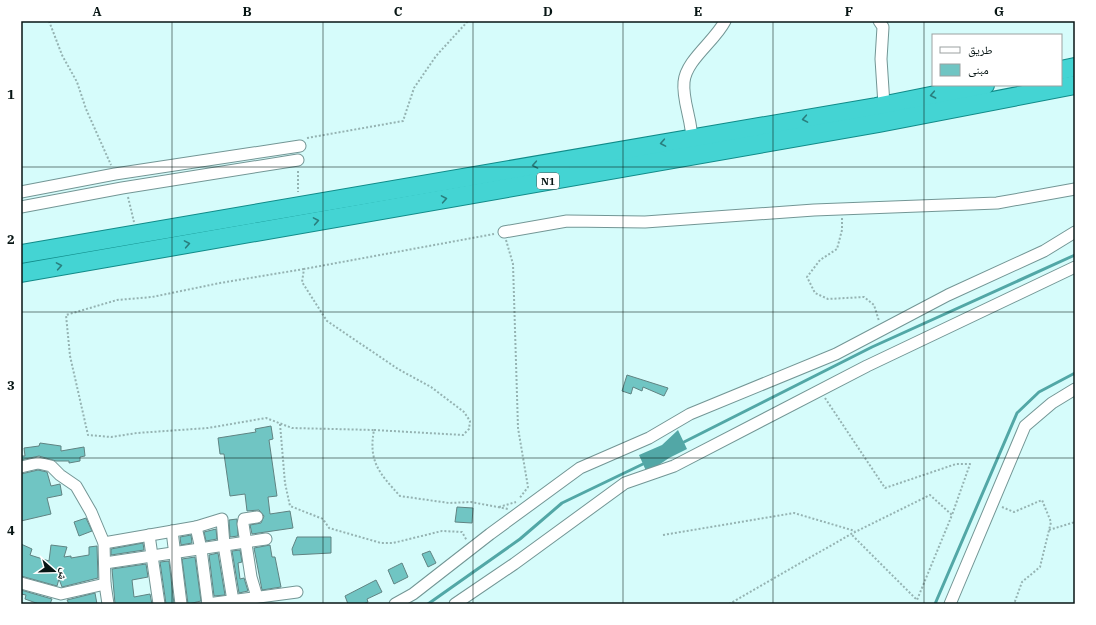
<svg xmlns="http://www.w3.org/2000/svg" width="1096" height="625" viewBox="0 0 1096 625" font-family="'IBM Plex Serif','Noto Naskh Arabic',serif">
	<rect width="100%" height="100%" fill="#d6fcfb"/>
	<path fill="#52a7a6" d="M678,430L687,449L669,458L647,473L639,455L662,445Z"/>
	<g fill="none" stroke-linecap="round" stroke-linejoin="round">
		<g stroke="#52a7a6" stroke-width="3">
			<path d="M684,442L872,347L1075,255"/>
			<path d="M428,604L520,539L562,503L643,464"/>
			<path d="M935,604L1017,413L1039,392L1075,373"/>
		</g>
	</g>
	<g fill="#70c5c3" stroke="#608382">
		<path d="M627,375L668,388L664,396L643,387L642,391L633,387L631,394L622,391Z"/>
		<path d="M271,426L273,439L269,440L277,496L268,497L270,514L290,511L293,528L252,534L250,525L261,523L264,516L259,510L247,511L245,494L230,496L224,454H220L218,438L256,432L255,429Z"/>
		<path d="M40,443L61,446V451L84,447L85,456L80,457V461L69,463V461H56L39,456L21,460V456H25L24,448L39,446Z"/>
		<path d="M38,470L47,472L51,486L60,484L62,495L47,498L51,514L21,521V474Z"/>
		<path d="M457,507L473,508L472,523L455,522Z"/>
		<path d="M86,518L92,531L79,536L74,522Z"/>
		<path d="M237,519L238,536L230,537L229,520Z"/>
		<path d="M216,529L217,539L206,541L204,532Z"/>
		<path d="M191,535L192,543L181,545L180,537Z"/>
		<path d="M297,537H331V553L293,555L292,549Z"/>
		<path d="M143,543L144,550L111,555V549Z"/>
		<path d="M21,544L32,549L30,555L49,561L51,545L67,547L64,557L71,556V558L89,555V547L97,546L98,578L62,587L59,579L57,586L21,576Z"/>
		<path d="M270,545L272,557H275L281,587L262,590L254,548Z"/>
		<path d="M240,550L242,562L238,563L240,579L244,578L248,591L239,593L232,551Z"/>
		<path d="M430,551L436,563L428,567L422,554Z"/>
		<path d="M218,553L225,595L214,596L209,555Z"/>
		<path d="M195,557L201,601L188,604L182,559Z"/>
		<path d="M169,561L174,604H166L160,562Z"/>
		<path d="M402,563L408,577L394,584L388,570Z"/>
		<path d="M146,564L148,577L132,580L134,597L150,594L152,604H115L112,569Z"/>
		<path d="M376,580L382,592L367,599L368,602L363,604H348L345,596Z"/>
		<path d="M21,590L52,599L50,604H39L25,599L26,595L21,594Z"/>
		<path d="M95,593L97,604H69L67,600Z"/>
	</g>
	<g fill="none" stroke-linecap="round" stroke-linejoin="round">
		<g stroke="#739695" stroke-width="13">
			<g id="minor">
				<path d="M879,21L883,27L881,59L884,105"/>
				<path d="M692,144C693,121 682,102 684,82C686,60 715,41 725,21"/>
				<path d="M21,192L115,174L300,146"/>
				<path d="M21,207L122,188L298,160"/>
				<path d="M504,232L567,221L645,222L814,210L997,203L1075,189"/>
				<path d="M21,467L38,463L51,466L60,475L76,486L91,512L104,543L105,584L108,604"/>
				<path d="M196,527L201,549L208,604"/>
				<path d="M172,531L181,604"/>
				<path d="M149,535L159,604"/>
				<path d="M104,543L196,527L222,519L224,545L233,601L236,604"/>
				<path d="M105,563L266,539"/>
				<path d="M21,583L61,594L105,584"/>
				<path d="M257,597L251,577L243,524L244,519L257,517"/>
				<path d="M207,604L297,592"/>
				<path d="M395,604L413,594L490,534L580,468L649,438L690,414L836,354L948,295L1044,251L1075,232"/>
				<path d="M455,604L514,564L625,483L674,466L867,366L1075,267"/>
				<path d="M950,604L1025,426L1052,403L1075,389"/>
			</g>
		</g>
		<g stroke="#118b89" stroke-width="20">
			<g id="trunk">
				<path d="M1061,70L1075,67"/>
				<path d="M21,254L876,107L985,85"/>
				<path d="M21,273L879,123L1075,85"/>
			</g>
		</g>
		<g stroke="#95b3b2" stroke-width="2" stroke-dasharray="2 2" stroke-linecap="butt">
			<path d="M49,21L62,55L77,82L86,109L111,165"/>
			<path d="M307,138L403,121L414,88L436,56L468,21"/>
			<path d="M298,171V192"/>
			<path d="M128,197L134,222"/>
			<path d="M842,218V230L837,249L820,260L807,277L815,293L828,299L864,297L874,305L879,321"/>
			<path d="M506,240L513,264L518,428L528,487L519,499"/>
			<path d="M304,269L220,283L152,297L117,300L66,315L70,356L88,435L111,437L137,433L208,428L266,418L292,428L374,430C368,462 380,474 400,496L449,503L471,502L508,509"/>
			<path d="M825,398L885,488L956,464H970L952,515"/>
			<path d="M280,424L285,483L290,506L323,519L329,528L381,543H393L442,531L462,532L467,541"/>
			<path d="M374,430L463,435L469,429L470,421L464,412L431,387L398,369L327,321L302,282L304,269L494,234"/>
			<path d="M499,507L516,502"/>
			<path d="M1002,507L1014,512L1042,500L1051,522L1040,567L1022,582L1014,604"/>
			<path d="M1049,530L1075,522"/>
			<path d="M663,535L794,513L855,531"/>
			<path d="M729,604L851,534L930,495L952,515L917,600L851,534"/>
		</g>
		<use href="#minor" stroke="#fff" stroke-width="11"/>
		<use href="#trunk" stroke="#44d4d3" stroke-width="18"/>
	</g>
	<defs><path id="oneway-chevron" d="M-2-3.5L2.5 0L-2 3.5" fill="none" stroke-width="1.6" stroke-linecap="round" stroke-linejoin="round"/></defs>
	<g stroke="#297e7d">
		<use href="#oneway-chevron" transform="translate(933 95) rotate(169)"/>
		<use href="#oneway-chevron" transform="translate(805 119) rotate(170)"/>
		<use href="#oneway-chevron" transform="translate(663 143) rotate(170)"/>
		<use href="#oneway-chevron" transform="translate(535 165) rotate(170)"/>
		<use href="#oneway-chevron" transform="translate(444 199) rotate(-10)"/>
		<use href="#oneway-chevron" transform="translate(316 221) rotate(-10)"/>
		<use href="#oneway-chevron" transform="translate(187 244) rotate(-10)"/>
		<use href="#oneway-chevron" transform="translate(59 266) rotate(-10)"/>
	</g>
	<path fill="none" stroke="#071514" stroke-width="1" stroke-opacity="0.55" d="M172,21V604M323,21V604M473,21V604M623,21V604M773,21V604M924,21V604M21,167H1075M21,312H1075M21,458H1075"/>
	<g text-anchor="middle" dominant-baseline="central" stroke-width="3" stroke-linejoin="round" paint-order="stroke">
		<rect fill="#fff" stroke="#515b5a" stroke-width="1" x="537" y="173" width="22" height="16" rx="3"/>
		<g font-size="10" font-weight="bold" fill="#071514">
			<text x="548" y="181">N1</text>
		</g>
	</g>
	<rect width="1096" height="625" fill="none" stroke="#ffffff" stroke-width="44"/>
	<rect x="932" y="34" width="130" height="52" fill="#ffffff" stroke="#9ca1a1"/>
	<rect x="940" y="47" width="20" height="6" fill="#ffffff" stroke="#9ca1a1"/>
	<text x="968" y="54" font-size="12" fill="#071514">طريق</text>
	<rect x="940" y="64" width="20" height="12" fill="#70c5c3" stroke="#9ca1a1"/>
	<text x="968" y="74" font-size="12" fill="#071514">مبنى</text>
	<g transform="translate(54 571) rotate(110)" stroke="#ffffff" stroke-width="3" paint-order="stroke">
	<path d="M0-3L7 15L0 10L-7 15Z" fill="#071514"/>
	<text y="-6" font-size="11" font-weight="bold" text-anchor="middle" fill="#071514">ش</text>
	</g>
	<rect x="22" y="22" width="1052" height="581" fill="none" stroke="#071514" stroke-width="1.5"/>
	<g font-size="13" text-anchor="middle" font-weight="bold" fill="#071514">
		<text x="97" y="16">A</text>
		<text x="247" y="16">B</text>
		<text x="398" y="16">C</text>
		<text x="548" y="16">D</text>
		<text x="698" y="16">E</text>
		<text x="849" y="16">F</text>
		<text x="999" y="16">G</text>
		<text x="11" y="99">1</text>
		<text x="11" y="244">2</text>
		<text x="11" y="390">3</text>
		<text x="11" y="535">4</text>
	</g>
</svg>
